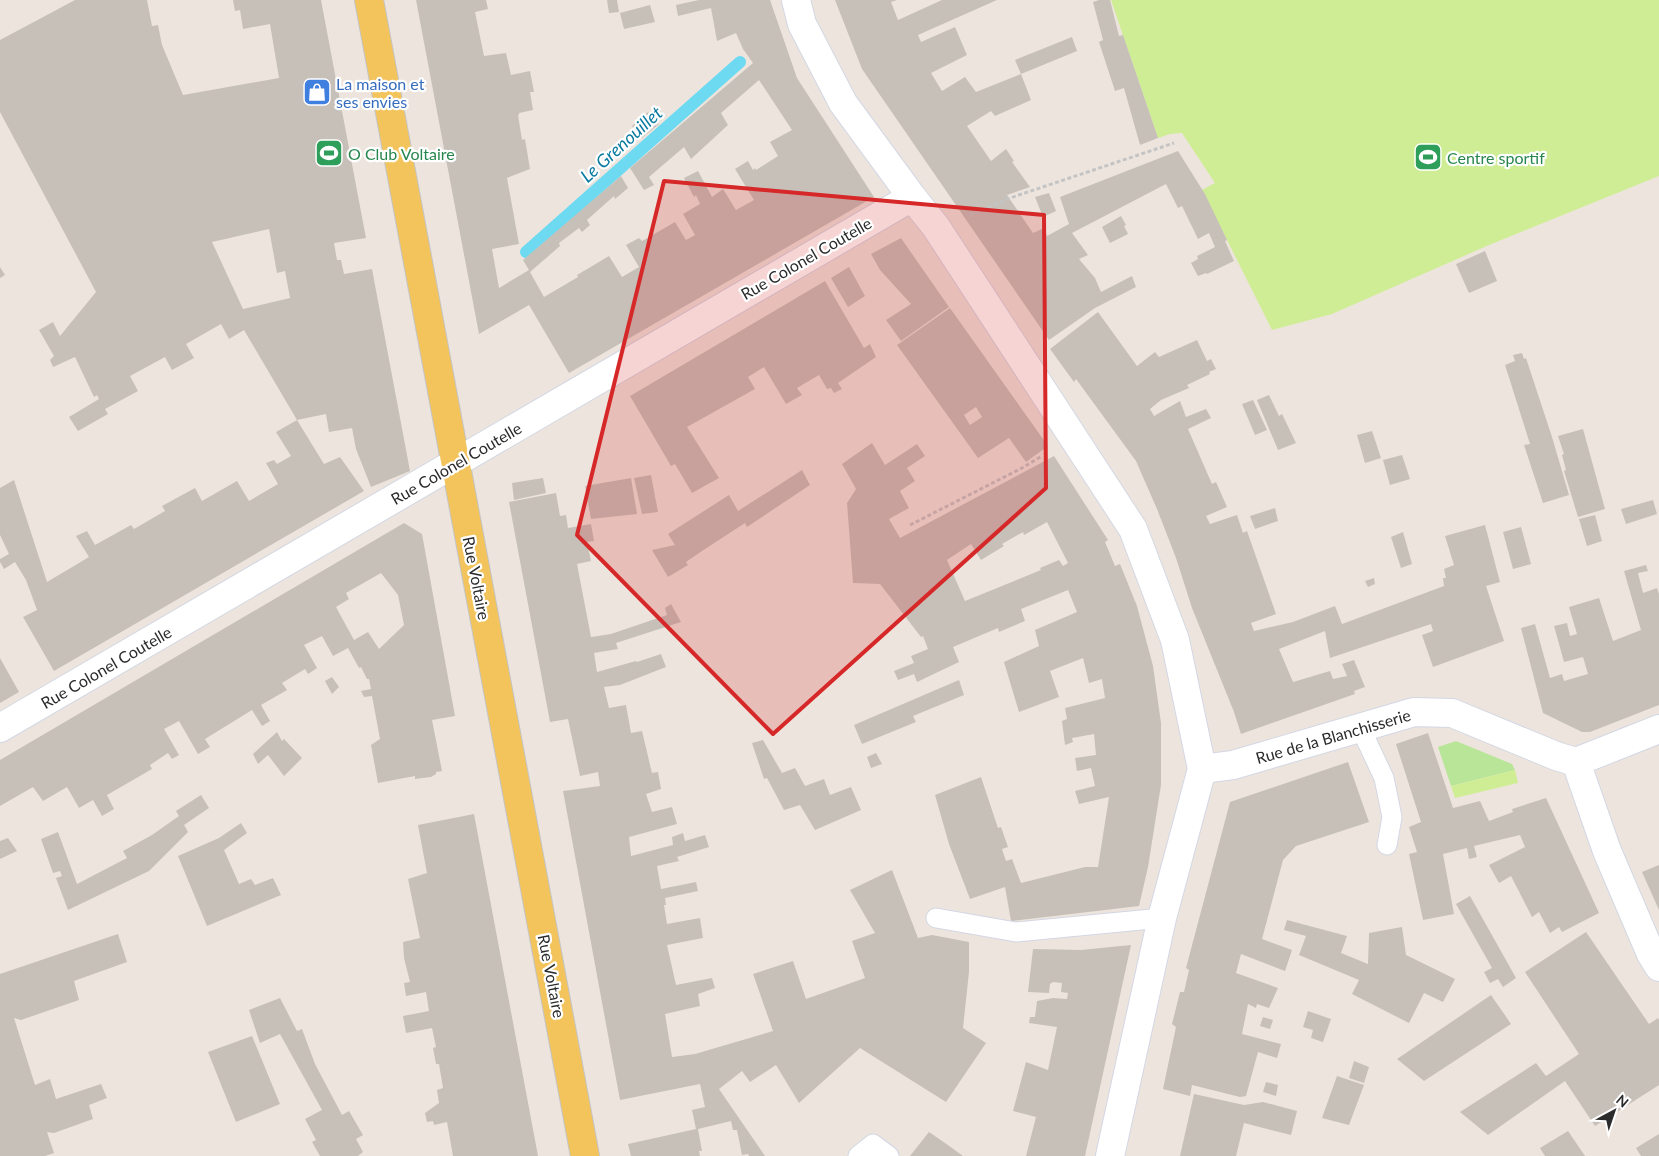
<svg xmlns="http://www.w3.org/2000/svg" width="1659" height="1156" viewBox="0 0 1659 1156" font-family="Lato,sans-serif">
	<rect width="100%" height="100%" fill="#ede5dd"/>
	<path fill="#b9e599" d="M1456,741L1512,764L1515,770L1451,786L1438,747Z"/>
	<g fill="#cfed94">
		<path d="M1111,0H1659V176L1489,245L1332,314L1272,330L1202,190L1215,183L1182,133L1170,134L1158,138Z"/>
		<path d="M1515,770L1518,783L1455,798L1451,786Z"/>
	</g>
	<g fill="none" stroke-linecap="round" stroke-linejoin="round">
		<path stroke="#6edaf2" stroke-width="12" d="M526,252L740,62"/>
	</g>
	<g fill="#c6c0b9" fill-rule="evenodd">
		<path d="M75,0H147L152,26L158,25L162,45L183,95L279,78L270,24L243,29L240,10L235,11L233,0H321L366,238L334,243L337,260H341L344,274L372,269L410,471L371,487L356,449L352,428L329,432L326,414L297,420L244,330L229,339L221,324L186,344L194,358L172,370L165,357L130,376L138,391L105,409L108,414L78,431L69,417L99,399L97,395L94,397L75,357L53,367L50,360L54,356L39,330L53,322L60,336L96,292L0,112V40ZM269,229L277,273L285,271L290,298L243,309L212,242Z"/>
		<path d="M416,0H486L488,9L475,12L484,56L506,53L511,75L530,71L534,92H530L533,110L519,113V115H518L522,140L525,139L530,169L507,178L519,244L492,249L499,288L529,270L523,260L621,176L628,188L615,199L614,196L587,220L590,225L582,232L579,228L559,243L560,246L530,272L544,297L578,277L577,275L609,256L622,277L639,267L626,245L639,238L642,241L675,222L686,240L695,235L683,214L700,204L696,195L694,197L684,178L698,171L712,197L723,189L736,210L754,200L735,169L748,161L753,170L755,168L756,170L778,156L770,142L792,130L759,80L721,113L728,125L691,159L684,147L649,177L654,185L644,190L630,168L753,63L743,49L736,33L717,41L711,8L678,16L676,5L699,0H770L797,78L874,197L569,373L529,305L479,334Z"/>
		<path d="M607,0H617L619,12L609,13Z"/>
		<path d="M835,0H897L891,2L898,20L942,0H997L918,35L921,42L955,27L967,55L931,73L942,91L965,77L976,92L1021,74L1031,100L995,116L991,111L967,126L991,161L1006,149L1014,161L1012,162L1030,187L1007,195L1033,233L1044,228L1047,236L1069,224L1060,197L1178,151L1205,194L1227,240L1225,241L1234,261L1207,274L1206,273L1198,276L1191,263L1198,259L1197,256L1215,247L1209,233L1198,239L1182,206L1178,208L1166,184L1072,233L1088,255L1079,259L1095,278L1101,292L1132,276L1136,287L1095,308L1049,340L862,69Z"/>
		<path d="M1099,0H1110L1119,36L1123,35L1158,138L1140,145L1124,88L1115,91L1099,42L1103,40L1093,2Z"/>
		<path d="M650,5L655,22L624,29L620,13Z"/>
		<path d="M1072,37L1077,51L1021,74L1015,60Z"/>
		<path d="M648,112L659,124L642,138L632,126Z"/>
		<path d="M1049,193L1056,211L1043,217L1035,197Z"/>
		<path d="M1121,216L1126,225L1124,226L1128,234L1110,243L1102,227Z"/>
		<path d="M901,238L949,307L901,341L886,320L911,304L880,270L871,254Z"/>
		<path d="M1485,251L1497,281L1469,293L1456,264Z"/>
		<path d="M0,267L5,275L0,278Z"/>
		<path d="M849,267L865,296L848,307L831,278Z"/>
		<path d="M825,281L864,348L870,344L876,357L838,383L842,389L834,393L831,388L827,389L819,375L797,388L802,395L786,404L764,367L748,377L755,389L687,427L719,478L692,493L675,464L671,466L630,396Z"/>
		<path d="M950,308L1048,446L1026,462L1009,438L978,458L897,345ZM976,407L982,417L970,425L964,415Z"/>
		<path d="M1098,312L1137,366L1155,352L1159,357L1197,340L1207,361L1211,359L1216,369L1209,372L1210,374L1187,385L1189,388L1161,400L1150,409L1154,416L1180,401L1186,417L1206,409L1211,418L1188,429L1212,484L1216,482L1227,507L1206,516L1210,524L1237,515L1243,533L1247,531L1276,614L1251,623L1254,631L1293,622L1335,606L1342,624L1444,586L1443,578H1446L1444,569L1454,565L1445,536L1485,525L1500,582L1486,586L1504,641L1433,667L1422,635L1433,631L1431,624L1330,658L1325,631L1279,649L1293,682L1330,671L1333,679L1347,676L1342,664L1354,660L1365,687L1354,691L1355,694L1241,734L1234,712L1192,608L1176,558L1157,509L1136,461L1076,379L1074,382L1050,349Z"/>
		<path d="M1522,353L1524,359L1526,358L1552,437L1569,495L1543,503L1524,445L1530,444L1505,365L1515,361L1513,355Z"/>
		<path d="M1269,395L1279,416L1282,414L1296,443L1278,450L1257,400Z"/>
		<path d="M1253,400L1267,430L1255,435L1242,404Z"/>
		<path d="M297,420L324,464L340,457L364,491L54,671L23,617L37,610L26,580L15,562L4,569L0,562V559L9,554L0,535V488L14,480L47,582L89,557L76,536L87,531L95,545L131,525L134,529L165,511L162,506L195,488L202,501L237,481L249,501L278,484L266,463L274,460L277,464L291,456L276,432Z"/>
		<path d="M1583,429L1605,509L1578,517L1564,471L1566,470L1562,455L1564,454L1558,436Z"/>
		<path d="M1372,431L1381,458L1365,463L1357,435Z"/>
		<path d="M872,443L885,465L917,444L925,456L907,468L915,481L900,491L909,508L889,519L900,538L1054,456L1108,540L1105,542L1115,566L1120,564L1137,606L1153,666L1161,723V785L1148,867L1139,906L1011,921L1005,887L970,899L949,844L935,795L981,777L998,828L1001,827L1008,847L1002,849L1006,861L1012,859L1021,883L1085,867H1098L1109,797L1079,804L1075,791L1095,786L1091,768L1077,771L1075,758L1096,755L1094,734L1072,738L1073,742L1065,745L1062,721L1067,719L1065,708L1105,698L1102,679L1089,683L1083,658L1050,671L1059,697L1019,712L1004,662L1039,646L1035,630L1077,612L1068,590L1021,609L1025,621L999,632L998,628L953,647L959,662L917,682L914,674L898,680L894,671L914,663L911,656L928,649L923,636L921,637L880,584L853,583L847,503L856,489L842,464ZM1047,522L1068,563L1063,566L1059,560L1040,568L1041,570L965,601L947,560L971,544L981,560L1004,546L1002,544L1023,532L1024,535Z"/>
		<path d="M1402,455L1410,479L1390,485L1383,460Z"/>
		<path d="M802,470L810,485L747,527L745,523L702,551L686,562L688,565L668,577L652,550L675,545L668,534L729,495L738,511Z"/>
		<path d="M651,475L658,512L642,514L634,478Z"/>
		<path d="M543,478L546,493L514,500L512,483Z"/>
		<path d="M631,478L637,514L591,519L585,486Z"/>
		<path d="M556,493L560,516L566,515L568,528L591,524L594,541L587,542L591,561L577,564L591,637L611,634L667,615L665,608L671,604L681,622L616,643L618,649L594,653L597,672L636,661L637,662L661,654L666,667L620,685L604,687L609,708L626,705L631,733L642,731L652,773L658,772L661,789L646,794L652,812L672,807L677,824L629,837L631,856L673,845L672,837L683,833L685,841L705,835L709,847L677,857L679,861L657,866L661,889L696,882L698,891L665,898L666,905H664L667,924L700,918L703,938L667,945L676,985L712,978L715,988L698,994L700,1006L665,1014L672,1057L695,1054L773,1031L753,974L793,961L806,999L865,978L852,941L875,933L850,890L892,870L918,938L932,935L969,942V972L963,1028L986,1043L946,1102L860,1048L799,1103L776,1065L750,1082L742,1071L719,1089L765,1156H749L748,1154L742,1155L737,1130H733L731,1121L698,1129L702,1151H699L700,1156H631L628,1144L696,1129L692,1110L705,1107L700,1084L620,1100L563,791L600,786L598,772L580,776L568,719L550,722L509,502Z"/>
		<path d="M1653,500L1657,514L1626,524L1621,509Z"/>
		<path d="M1275,508L1278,521L1255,529L1250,516Z"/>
		<path d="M1595,515L1602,541L1587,546L1579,519Z"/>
		<path d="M404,523L422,534L455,716L432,720L442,771L436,772V774L431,777L415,779V776L378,783L371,745L380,739L372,696L364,697L361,691L371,689L369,679H367L361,667L359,668L348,648L333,656L322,636L304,645L317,668L308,674L305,669L282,683L287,690L261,705L270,721L262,726L252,710L205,739L210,747L198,754L179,721L164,729L179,755L172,759L168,753L150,765L152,769L107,795L114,809L102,816L93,800L79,808L67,787L43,801L33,787L0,806V760ZM381,573L398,595L404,625L379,649L368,632L354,640L336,607L349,599L346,593Z"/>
		<path d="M1521,527L1531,564L1513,569L1503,532Z"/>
		<path d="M1403,532L1412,564L1401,568L1391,537Z"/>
		<path d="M1646,565L1648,571L1638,573L1643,593L1657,588L1659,594V705L1590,732H1582L1543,713L1521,628L1535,624L1550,678L1562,674L1564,681L1588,674L1583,657L1564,662L1554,626L1567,623L1570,636L1577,634L1569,607L1599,598L1613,641L1641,630L1624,571Z"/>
		<path d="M1374,578L1375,584L1368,587L1365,581Z"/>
		<path d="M0,658L19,692L0,703Z"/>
		<path d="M332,677L339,687L332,694L325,681Z"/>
		<path d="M959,680L964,695L913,716L916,722L862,744L854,725Z"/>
		<path d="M277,732L282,741L284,739L302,758L284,776L268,755L258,764L253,754Z"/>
		<path d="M1428,733L1453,808L1480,801L1489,821L1513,812L1512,809L1546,798L1599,913L1562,932L1559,927L1550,933L1539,912L1532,917L1511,876L1499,883L1489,865L1525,847L1520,835L1474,846L1477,857L1469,859L1467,848L1443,854L1454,914L1423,920L1409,854L1417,852L1409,827L1421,822L1396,744Z"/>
		<path d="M763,740L782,773L795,768L805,786L824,779L830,795L851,787L861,810L815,830L800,805L784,810L767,778L764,779L752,743Z"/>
		<path d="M876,753L882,764L871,768L867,757Z"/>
		<path d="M1348,762L1369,822L1296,846L1283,860L1262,939L1292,950L1285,971L1241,954L1236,973L1278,988L1269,1008L1257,1004L1256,1008L1248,1004L1242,1034L1281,1044L1277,1058L1258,1052L1246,1096L1240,1097L1192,1085L1190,1096L1163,1089L1176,1027L1172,1024L1180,992H1184L1189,970L1186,968L1230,802Z"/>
		<path d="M201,795L209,808L184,825L188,832L149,871L68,910L56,878L62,876L60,871L53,873L41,839L58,832L77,884L127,858L123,851L152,835L179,816L176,811Z"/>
		<path d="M474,814L483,862L538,1156H453L447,1122L434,1125L433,1121L427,1122L425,1113L439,1103L437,1090L443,1088L439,1064H436L433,1048L436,1047L432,1028L406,1033L403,1016L429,1011L426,992L406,996L404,983L410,982L404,958L403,942L420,938L408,879L427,873L418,825Z"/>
		<path d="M241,823L247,833L224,850L239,884L251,879L255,885L273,878L281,895L207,926L178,856L219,838Z"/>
		<path d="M8,838L17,851L0,859V841Z"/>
		<path d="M1659,865V910L1642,872Z"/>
		<path d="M1470,896L1516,978L1503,987L1498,979L1490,983L1484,972L1492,968L1456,904Z"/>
		<path d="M1287,920L1347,936L1341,953L1368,964L1369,933L1402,927L1406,955L1455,979L1443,1002L1424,993L1409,1023L1352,994L1359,980L1299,955L1306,936L1284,930Z"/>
		<path d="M1586,932L1649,1024L1658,1018L1659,1020V1085L1595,1126L1565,1081L1488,1135L1460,1112L1536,1063L1546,1076L1579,1054L1525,972Z"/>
		<path d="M118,934L127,962L74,981L79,1000L21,1020L14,1018L35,1085L50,1079L56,1099L101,1084L107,1098L89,1105L93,1119L54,1133L47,1132L54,1153L45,1156H0V974Z"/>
		<path d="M1131,945L1085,1156H1026L1036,1117L1013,1111L1026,1062L1048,1070L1057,1027L1029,1023L1030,1017H1035L1037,1001L1053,998L1067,999L1068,993L1061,992L1062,983L1053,982L1050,984L1049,993L1028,992L1033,949L1081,950Z"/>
		<path d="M1491,995L1511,1024L1424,1081L1397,1059Z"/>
		<path d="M280,998L297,1031L302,1029L315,1064L342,1115L349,1111L363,1135L356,1139L363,1152L358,1156H320L312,1142L316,1140L305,1119L322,1110L280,1034L260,1043L249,1010Z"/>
		<path d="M1308,1011L1331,1019L1323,1042L1311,1038L1313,1030L1303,1027Z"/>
		<path d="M1263,1017L1273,1020L1270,1029L1260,1026Z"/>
		<path d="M252,1036L280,1104L236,1122L208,1052Z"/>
		<path d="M1354,1061L1369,1067L1364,1083L1349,1078Z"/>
		<path d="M1337,1076L1364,1085L1349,1125L1322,1118Z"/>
		<path d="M1266,1082L1278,1085L1276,1096L1263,1092Z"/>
		<path d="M1194,1094L1244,1105L1263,1102L1297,1111L1291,1135L1244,1123L1236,1156H1180Z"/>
		<path d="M1568,1131L1585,1156H1545L1540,1148Z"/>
		<path d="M929,1132L945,1143L963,1156H910Z"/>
		<path d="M1659,1134V1156H1641L1636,1148Z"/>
	</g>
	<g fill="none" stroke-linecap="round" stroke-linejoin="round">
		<g stroke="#d3d7e4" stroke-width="21">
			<g id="service">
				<path d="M1360,727L1384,778L1392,817L1387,845"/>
				<path d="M936,918L1016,932L1162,918"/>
				<path d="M858,1156L873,1144L889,1156"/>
			</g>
		</g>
		<g stroke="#d3d7e4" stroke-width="30">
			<g id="minor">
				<path d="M796,0L802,24L843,103L912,197L936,227L1133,529L1175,640L1202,769L1162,918L1110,1156"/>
				<path d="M0,728L912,197"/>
				<path d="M1576,762L1607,851L1651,954L1659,967"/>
				<path d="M1202,769L1233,765L1414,712L1452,713L1556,756L1576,762L1659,729"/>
			</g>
		</g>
		<g stroke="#c4c4c4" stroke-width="30">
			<path id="primary" d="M369,0L585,1156"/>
		</g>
		<g stroke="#c4c4c4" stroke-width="3" stroke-dasharray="4 2.5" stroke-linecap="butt">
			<path d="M970,215L1010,198L1174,143"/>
			<path d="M910,525L1022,468L1042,456"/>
		</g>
		<use href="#service" stroke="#fff" stroke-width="19"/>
		<use href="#minor" stroke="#fff" stroke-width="28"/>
		<use href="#primary" stroke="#f4c45c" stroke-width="28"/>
	</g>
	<path fill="#d62828" fill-opacity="0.2" stroke="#d62828" stroke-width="4" stroke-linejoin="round" d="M664,181L1044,215L1046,488L773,734L577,535Z"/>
	<defs>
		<g id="shop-square" transform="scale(1.4375)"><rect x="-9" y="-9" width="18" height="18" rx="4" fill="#3f7fe0" stroke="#fff"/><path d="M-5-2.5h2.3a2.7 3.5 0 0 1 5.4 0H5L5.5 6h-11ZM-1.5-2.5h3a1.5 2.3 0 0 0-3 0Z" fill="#fff"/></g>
		<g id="stadium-square" transform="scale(1.4375)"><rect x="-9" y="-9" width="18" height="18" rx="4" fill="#2e9e5b" stroke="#fff"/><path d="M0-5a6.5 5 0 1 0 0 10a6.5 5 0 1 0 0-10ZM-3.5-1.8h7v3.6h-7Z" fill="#fff"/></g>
	</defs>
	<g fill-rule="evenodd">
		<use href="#shop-square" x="317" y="92"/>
		<use href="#stadium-square" x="329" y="153"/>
		<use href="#stadium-square" x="1428" y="157"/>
	</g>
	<g text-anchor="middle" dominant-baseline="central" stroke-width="4.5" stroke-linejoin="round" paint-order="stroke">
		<g font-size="16" fill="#366cbe" stroke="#fff" text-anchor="start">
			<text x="336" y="83">La maison et<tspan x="336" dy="18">ses envies</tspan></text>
		</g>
		<g font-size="16" fill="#27864d" stroke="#fff" text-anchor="start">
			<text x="348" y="153">O Club Voltaire</text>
			<text x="1447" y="157">Centre sportif</text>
		</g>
		<g font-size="16" fill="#2b2b2b" stroke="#fff">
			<text transform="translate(806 258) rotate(-30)">Rue Colonel Coutelle</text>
			<text transform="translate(456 463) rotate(-30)">Rue Colonel Coutelle</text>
			<text transform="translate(477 578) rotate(79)">Rue Voltaire</text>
			<text transform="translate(106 667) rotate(-30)">Rue Colonel Coutelle</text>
			<text transform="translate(1333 736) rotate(-16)">Rue de la Blanchisserie</text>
			<text transform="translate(552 976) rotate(79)">Rue Voltaire</text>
		</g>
		<g font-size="18" font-style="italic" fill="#0a7aa1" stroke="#fff">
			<text transform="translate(621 144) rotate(-42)">Le Grenouillet</text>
		</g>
	</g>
	<g transform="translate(1614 1111) rotate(40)" stroke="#ffffff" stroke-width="4" paint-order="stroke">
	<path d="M0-4L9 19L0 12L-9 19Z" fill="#2b2b2b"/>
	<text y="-8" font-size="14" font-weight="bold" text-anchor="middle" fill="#2b2b2b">N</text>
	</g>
</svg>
